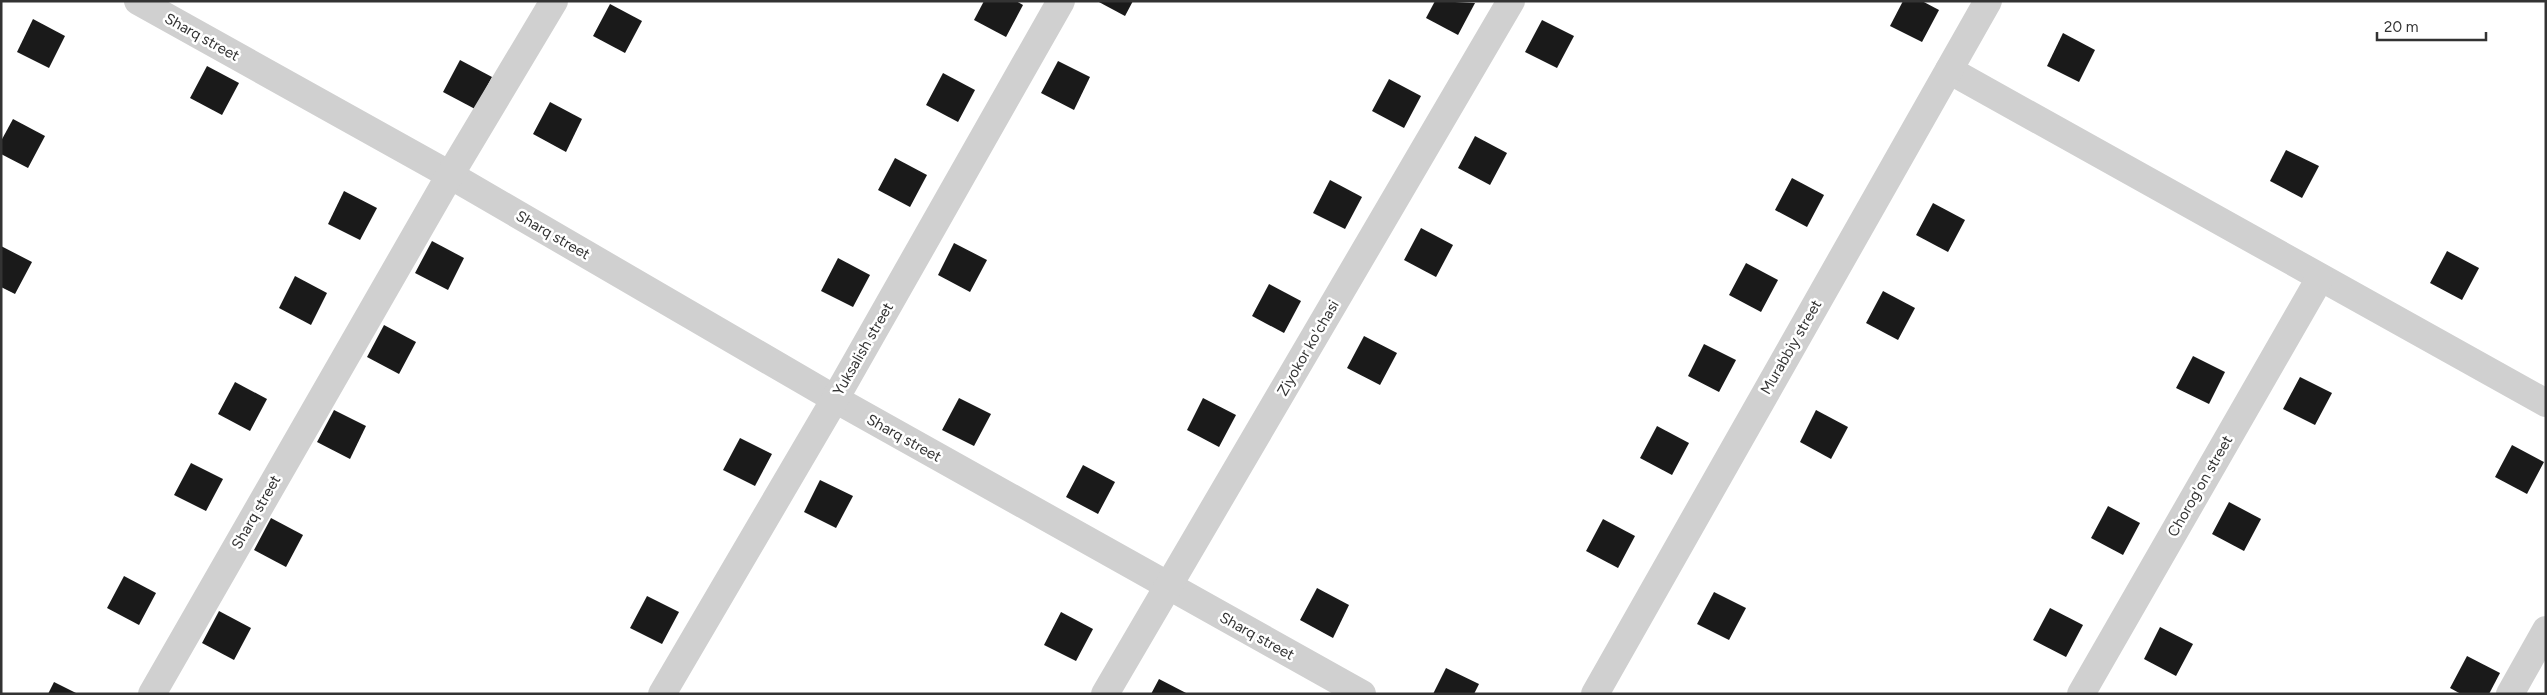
<svg xmlns="http://www.w3.org/2000/svg" width="2547" height="695" viewBox="0 0 2547 695" font-family="Figtree,sans-serif">
	<rect width="100%" height="100%" fill="#fff"/>
	<g fill="#1a1a1a">
		<path d="M984,1H1016L1023,5L1006,37L974,20Z"/>
		<path d="M1097,1H1133L1125,16Z"/>
		<path d="M1435,1L1475,3L1458,35L1426,18Z"/>
		<path d="M1903,1H1922L1939,10L1922,42L1890,26Z"/>
		<path d="M610,4L642,21L625,53L593,36Z"/>
		<path d="M33,19L65,36L49,68L17,52Z"/>
		<path d="M1542,20L1574,36L1557,68L1525,52Z"/>
		<path d="M2063,33L2095,50L2079,82L2047,66Z"/>
		<path d="M460,60L492,77L475,109L443,92Z"/>
		<path d="M1058,61L1090,77L1074,110L1041,93Z"/>
		<path d="M207,66L239,83L222,115L190,98Z"/>
		<path d="M943,73L975,90L958,122L926,105Z"/>
		<path d="M1389,79L1421,96L1404,128L1372,111Z"/>
		<path d="M550,102L582,119L566,152L533,134Z"/>
		<path d="M13,119L45,136L28,168L1,154V141Z"/>
		<path d="M1475,136L1507,153L1490,185L1458,168Z"/>
		<path d="M2286,150L2319,166L2302,198L2270,181Z"/>
		<path d="M895,158L927,175L910,207L878,190Z"/>
		<path d="M1792,178L1824,195L1807,227L1775,210Z"/>
		<path d="M1330,180L1362,197L1345,229L1313,213Z"/>
		<path d="M344,191L377,208L360,240L328,224Z"/>
		<path d="M1933,203L1965,220L1948,252L1916,235Z"/>
		<path d="M1421,228L1453,245L1436,277L1404,260Z"/>
		<path d="M432,241L464,258L448,290L415,273Z"/>
		<path d="M954,243L987,260L970,292L938,275Z"/>
		<path d="M1,246L32,262L15,294L1,287Z"/>
		<path d="M2447,251L2479,268L2462,300L2430,283Z"/>
		<path d="M838,258L870,275L853,307L821,291Z"/>
		<path d="M1746,263L1778,280L1761,312L1729,295Z"/>
		<path d="M295,276L327,293L311,325L279,308Z"/>
		<path d="M1269,284L1301,301L1284,333L1252,316Z"/>
		<path d="M1883,291L1915,308L1898,340L1866,323Z"/>
		<path d="M384,325L416,342L399,374L367,357Z"/>
		<path d="M1364,336L1397,353L1380,385L1347,368Z"/>
		<path d="M1704,344L1736,360L1719,392L1688,376Z"/>
		<path d="M2193,356L2225,372L2209,404L2176,388Z"/>
		<path d="M2300,377L2332,393L2315,425L2283,409Z"/>
		<path d="M235,382L267,399L250,431L218,414Z"/>
		<path d="M959,398L991,414L974,446L942,430Z"/>
		<path d="M1203,398L1236,415L1219,447L1187,430Z"/>
		<path d="M334,410L366,426L350,459L317,442Z"/>
		<path d="M1816,410L1848,427L1831,459L1800,442Z"/>
		<path d="M1657,426L1689,443L1672,475L1640,458Z"/>
		<path d="M740,438L772,454L755,486L723,470Z"/>
		<path d="M2512,445L2544,462L2527,494L2495,477Z"/>
		<path d="M191,463L223,479L206,511L174,495Z"/>
		<path d="M1083,465L1115,482L1098,514L1066,497Z"/>
		<path d="M820,480L853,496L836,528L804,512Z"/>
		<path d="M2229,502L2261,519L2244,551L2212,534Z"/>
		<path d="M2108,506L2140,523L2123,555L2091,538Z"/>
		<path d="M271,518L303,535L286,567L254,550Z"/>
		<path d="M1603,519L1635,536L1618,568L1586,551Z"/>
		<path d="M124,576L156,593L139,625L107,608Z"/>
		<path d="M1317,588L1349,605L1333,638L1300,620Z"/>
		<path d="M1714,592L1746,608L1729,640L1697,624Z"/>
		<path d="M647,596L679,612L662,644L630,628Z"/>
		<path d="M2050,608L2083,625L2066,657L2033,640Z"/>
		<path d="M219,611L251,628L234,660L202,643Z"/>
		<path d="M1061,612L1093,629L1076,661L1044,645Z"/>
		<path d="M2160,627L2193,644L2176,676L2144,659Z"/>
		<path d="M2467,656L2500,673L2489,694H2461L2450,688Z"/>
		<path d="M1446,668L1479,684L1474,694H1433Z"/>
		<path d="M1159,679L1188,694H1151Z"/>
		<path d="M54,682L78,694H48Z"/>
	</g>
	<g fill="none" stroke-linecap="round" stroke-linejoin="round">
		<g stroke="#d0d0d0" stroke-width="28">
			<path d="M138,1L450,175L835,399L1362,694"/>
			<path d="M1949,70L2546,403"/>
			<path d="M152,694L450,175L554,1"/>
			<path d="M662,694L835,399L1061,1"/>
			<path d="M1105,694L1511,1"/>
			<path d="M1595,694L1988,1"/>
			<path d="M2081,694L2320,278"/>
			<path d="M2510,694L2546,630"/>
		</g>
	</g>
	<g text-anchor="middle" dominant-baseline="central" stroke-width="5" stroke-linejoin="round" paint-order="stroke">
		<g font-size="15" fill="#333" stroke="#fff">
			<text transform="translate(202 37) rotate(29)">Sharq street</text>
			<text transform="translate(553 235) rotate(30)">Sharq street</text>
			<text transform="translate(1791 347) rotate(-60)">Murabbiy street</text>
			<text transform="translate(1308 348) rotate(-60)">Ziyokor ko'chasi</text>
			<text transform="translate(863 349) rotate(-60)">Yuksalish street</text>
			<text transform="translate(904 438) rotate(29)">Sharq street</text>
			<text transform="translate(2200 486) rotate(-60)">Chorog'on street</text>
			<text transform="translate(256 512) rotate(-60)">Sharq street</text>
			<text transform="translate(1257 636) rotate(29)">Sharq street</text>
		</g>
	</g>
	<rect width="2547" height="695" fill="none" stroke="#333333" stroke-width="5"/>
	<path d="M2377 32v8h109v-8" fill="none" stroke="#333333" stroke-width="2.5"/>
	<text x="2384" y="32" font-size="15" fill="#333333" stroke="#ffffff" stroke-width="4" paint-order="stroke">20 m</text>
</svg>
